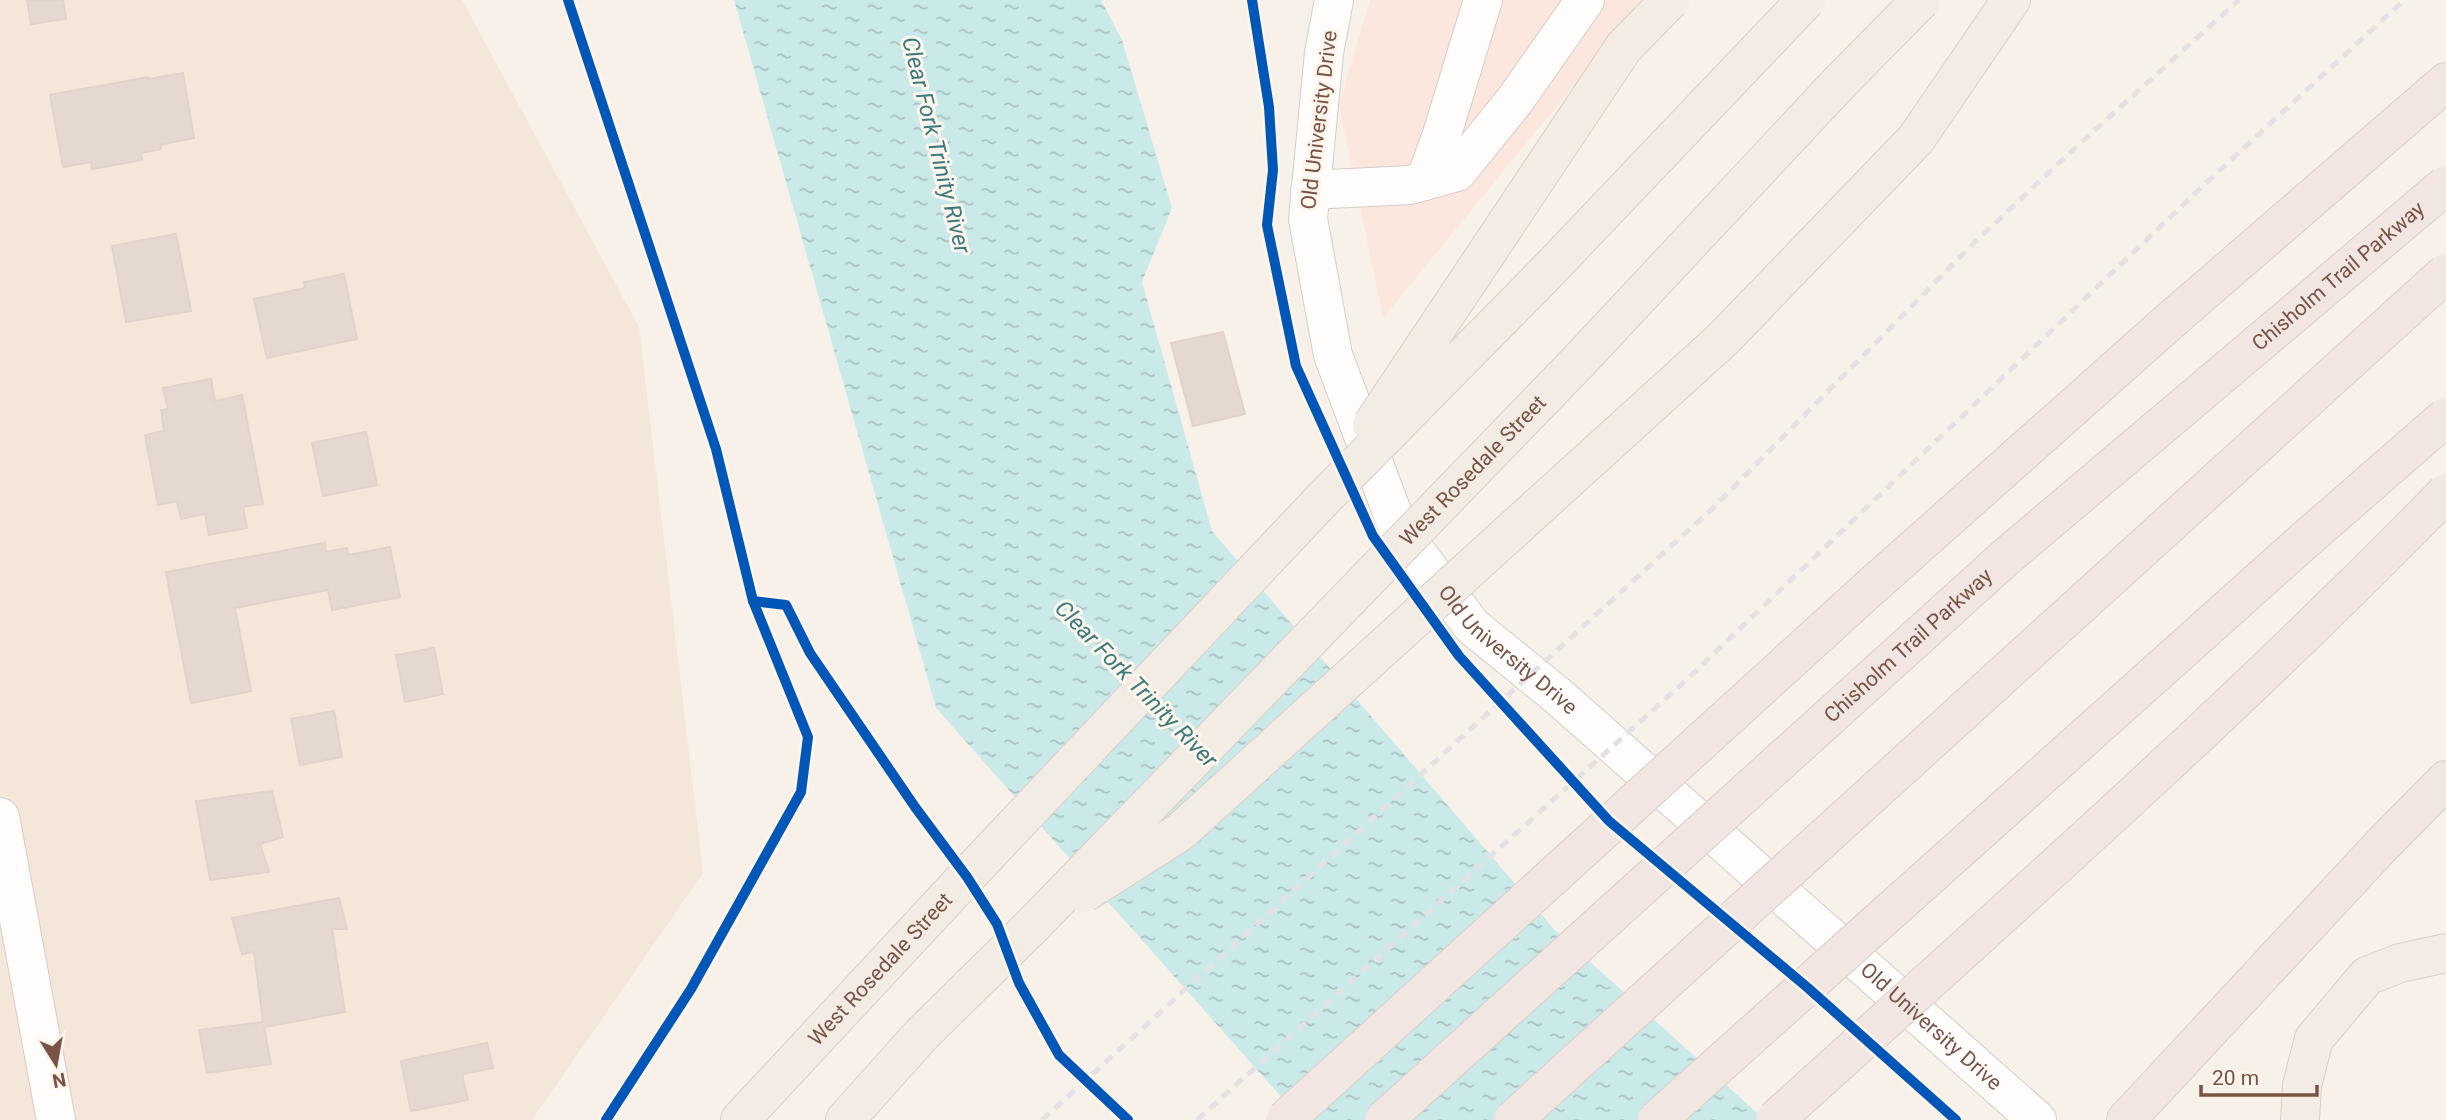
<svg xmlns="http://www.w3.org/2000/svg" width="2446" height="1120" viewBox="0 0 2446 1120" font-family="Roboto,sans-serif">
	<defs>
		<pattern id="water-ripples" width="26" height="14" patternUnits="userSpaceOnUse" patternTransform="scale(1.75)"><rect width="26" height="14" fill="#caeaea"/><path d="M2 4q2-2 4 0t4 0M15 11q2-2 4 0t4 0" fill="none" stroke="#a9c0bf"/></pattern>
	</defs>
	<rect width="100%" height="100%" fill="#f8f1e9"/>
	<path fill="#f4e6d9" d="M0,0H462L639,327L703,873L532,1120H0Z"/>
	<path fill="#fce7df" d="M1370,0H1644L1383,318L1339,105Z"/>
	<path fill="url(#water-ripples)" d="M734,0H1101L1122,40L1172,208L1142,282L1212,531L1554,929L1765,1120H1303L1299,1117L936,708Z"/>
	<g fill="#e5d8d0" stroke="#e1d3cb" stroke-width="2">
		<path d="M27,0H63L66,19L31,24Z"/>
		<path d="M183,73L194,138L160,145L161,149L141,153L142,160L92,169L91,162L63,167L50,95L148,77V79Z"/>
		<path d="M176,234L191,311L126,322L112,246Z"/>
		<path d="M344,274L357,339L267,358L254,299L305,288L304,282Z"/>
		<path d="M1223,332L1245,414L1193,426L1171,343Z"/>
		<path d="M211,379L215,401L242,395L263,504L243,507L247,528L209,535L205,514L181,519L177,501L158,505L145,435L164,431L161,410L168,409L163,388Z"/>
		<path d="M366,432L377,485L323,496L312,443Z"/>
		<path d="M325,543L326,552L347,548L348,555L390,547L400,597L332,610L328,590L235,608L251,691L191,703L166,572Z"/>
		<path d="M434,648L443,694L405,702L396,655Z"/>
		<path d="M334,711L342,757L300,765L291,719Z"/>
		<path d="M272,791L283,837L260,844L269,872L210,880L196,801Z"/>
		<path d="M339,898L347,929H332L345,1012L264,1027L271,1064L207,1073L199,1030L263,1022L254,952L242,954L232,918Z"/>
		<path d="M487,1043L493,1068L462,1074L468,1100L411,1111L401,1061Z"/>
	</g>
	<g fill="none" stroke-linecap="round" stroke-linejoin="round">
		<g stroke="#d6ccc6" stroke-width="40">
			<g id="minor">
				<path id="s1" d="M1334,0L1324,53L1308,219L1333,355L1398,528L1472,626L1558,696L2037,1120"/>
				<path d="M1425,181L1442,134L1483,0"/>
				<path d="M1310,190L1410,185L1457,172L1515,100L1585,0"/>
				<path d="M0,817L56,1120"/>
			</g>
		</g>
		<g stroke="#dacec8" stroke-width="40">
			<g id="major">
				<path d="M1916,139L2011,0"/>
				<path id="s2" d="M740,1120L969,874"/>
				<path d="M845,1120L922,1034L1032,926"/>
				<path d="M2300,1120L2302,1085L2314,1039L2367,976L2400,963L2446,953"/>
			</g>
		</g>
		<g stroke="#dacec8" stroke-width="40">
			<g id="highway">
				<path d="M1872,586L2171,320L2446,82"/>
				<path d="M2126,1120L2380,847L2446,780"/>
			</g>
		</g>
		<use href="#minor" stroke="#fefdfc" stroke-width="38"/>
		<use href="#major" stroke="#f3ece4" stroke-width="38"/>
		<use href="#highway" stroke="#f2e6e3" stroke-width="38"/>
		<g stroke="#e4e1e5" stroke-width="5" stroke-dasharray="10 7" stroke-linecap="butt">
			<path d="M1042,1120L1713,508L1973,244L2075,148L2239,0"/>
			<path d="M1197,1120L1682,684L2207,182L2404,0"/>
		</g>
		<g stroke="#dacec8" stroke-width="40" stroke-linecap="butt">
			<g id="major-bridge">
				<path d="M1372,425L1624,47L1670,0"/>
				<path d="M969,874L1322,500L1544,275L1806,0"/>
				<path d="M1084,893L1180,832L1723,339L1916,139"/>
				<path id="s3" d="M1032,926L1578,362L1841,81L1921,0"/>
			</g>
		</g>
		<g stroke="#dacec8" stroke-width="40" stroke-linecap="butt">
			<g id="highway-bridge">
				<path d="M1285,1120L1872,586"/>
				<path id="s4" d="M1384,1120L2006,557L2446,185"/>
				<path d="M1513,1120L2446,273"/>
				<path d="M1657,1120L2305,540L2446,417"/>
				<path d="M1775,1120C2002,915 2232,712 2446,493"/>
			</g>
		</g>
		<use href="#major-bridge" stroke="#f3ece4" stroke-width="38"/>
		<use href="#highway-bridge" stroke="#f2e6e3" stroke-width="38"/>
		<g stroke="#fff5eb" stroke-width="15">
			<g id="cycleway">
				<path d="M568,0L716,449L753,601L808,737L801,792L691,989L606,1120"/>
				<path d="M1252,0L1269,107L1273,170L1267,225L1296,366L1373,536L1459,656L1609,821L1808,988L1956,1120"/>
				<path d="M753,601L786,605L810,653L915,807L967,877L997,924L1019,983L1059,1055L1128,1120"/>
			</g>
		</g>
		<use href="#cycleway" stroke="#0057b8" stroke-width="10"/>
	</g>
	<g text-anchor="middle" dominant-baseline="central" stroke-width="6" stroke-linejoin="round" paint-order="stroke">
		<g font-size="21" fill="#795346" stroke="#fff5eb">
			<text transform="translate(1319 120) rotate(-83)">Old University Drive</text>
			<text stroke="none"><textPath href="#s4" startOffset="1274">Chisholm Trail Parkway</textPath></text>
			<text stroke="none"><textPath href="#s3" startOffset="634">West Rosedale Street</textPath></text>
			<text stroke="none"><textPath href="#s4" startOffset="707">Chisholm Trail Parkway</textPath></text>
			<text stroke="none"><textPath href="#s1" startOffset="709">Old University Drive</textPath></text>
			<text stroke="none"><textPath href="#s2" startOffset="206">West Rosedale Street</textPath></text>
			<text stroke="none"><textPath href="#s1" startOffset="1276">Old University Drive</textPath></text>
		</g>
		<g font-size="23" font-style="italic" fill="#397b7f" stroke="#fff5eb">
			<text transform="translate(936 145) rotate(76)">Clear Fork Trinity River</text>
			<text transform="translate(1136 684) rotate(46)">Clear Fork Trinity River</text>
		</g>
	</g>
	<g transform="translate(56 1064) rotate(169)" stroke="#fff5eb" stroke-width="5" paint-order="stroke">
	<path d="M0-5L12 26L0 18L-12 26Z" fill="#795346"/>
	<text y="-10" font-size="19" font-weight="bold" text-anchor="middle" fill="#795346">N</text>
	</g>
	<path d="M2201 1085v10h116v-10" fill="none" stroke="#795346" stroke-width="3.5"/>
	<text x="2212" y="1085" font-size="21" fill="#795346" stroke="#fff5eb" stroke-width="5" paint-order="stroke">20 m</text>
</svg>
